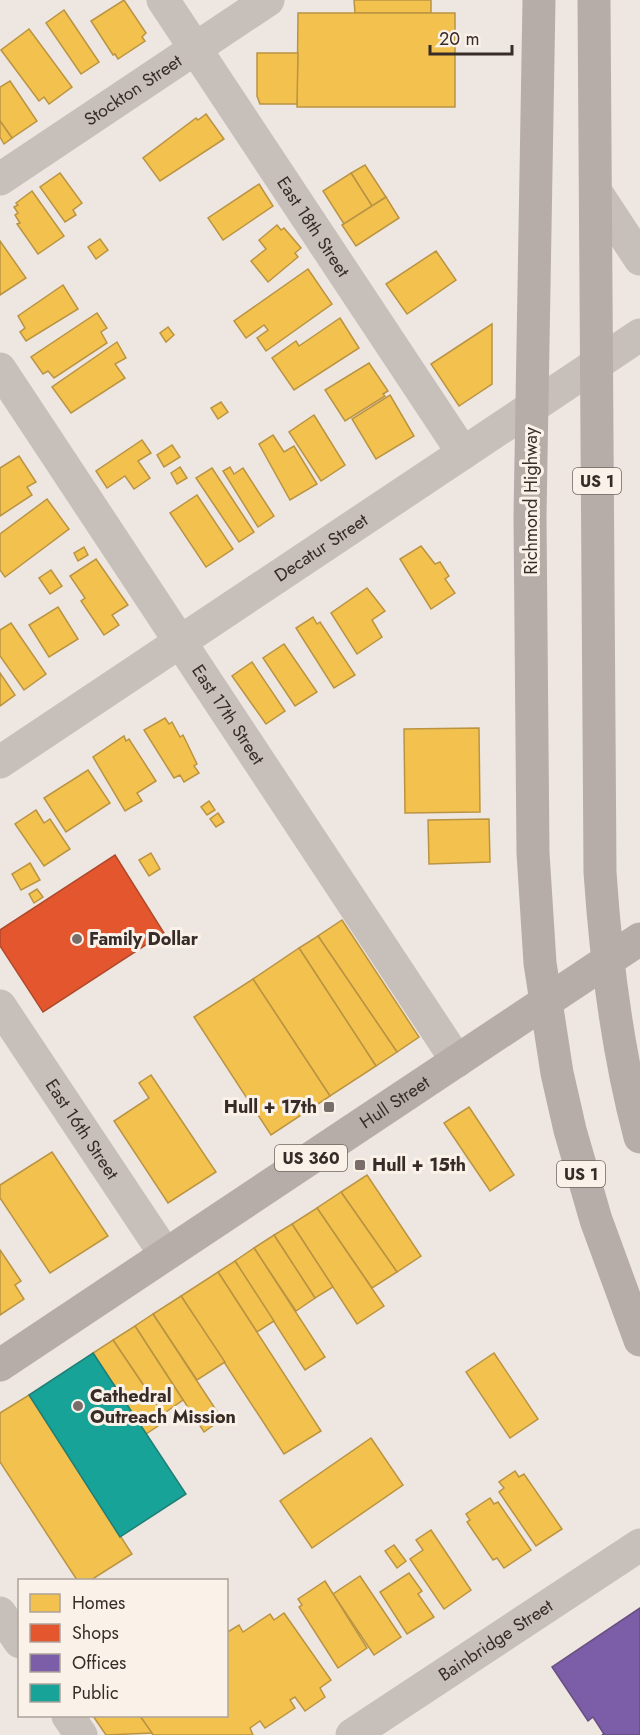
<svg xmlns="http://www.w3.org/2000/svg" width="640" height="1735" viewBox="0 0 640 1735" font-family="Jost,sans-serif">
	<rect width="100%" height="100%" fill="#eee7e1"/>
	<g fill="#f2c14e" stroke="#ba9443" stroke-width="1.5">
		<path d="M124,0L146,33L142,37L145,41L118,59L115,54L113,55L91,21Z"/>
		<path d="M354,0H431V13H355Z"/>
		<path d="M64,10L99,62L81,74L46,23Z"/>
		<path d="M298,13H455V107H297Z"/>
		<path d="M29,29L72,87L49,104L44,97L39,101L1,50Z"/>
		<path d="M257,53H298L297,104H260L257,96Z"/>
		<path d="M10,81L37,121L12,138L0,121V87Z"/>
		<path d="M206,114L224,139L160,181L143,158L196,118L198,120Z"/>
		<path d="M0,121L12,138L4,144L0,137Z"/>
		<path d="M365,165L386,197L372,206L351,173Z"/>
		<path d="M60,173L82,203L73,210L76,215L65,222L40,187Z"/>
		<path d="M351,173L372,206L344,224L323,191Z"/>
		<path d="M259,184L273,206L223,240L208,218Z"/>
		<path d="M32,191L64,236L38,254L17,224L20,223L15,215L18,213L14,207L18,205L16,203Z"/>
		<path d="M386,197L399,218L356,246L342,225Z"/>
		<path d="M277,225L281,230L284,228L301,248L295,253L298,257L268,282L251,261L266,249L259,240Z"/>
		<path d="M100,239L108,250L96,259L88,247Z"/>
		<path d="M0,241L26,278L0,295Z"/>
		<path d="M436,251L456,280L407,314L386,284Z"/>
		<path d="M308,269L332,304L266,351L257,338L268,330L264,325L246,338L234,321Z"/>
		<path d="M63,285L78,309L26,341L20,332L25,328L18,316Z"/>
		<path d="M97,313L107,328L101,332L107,343L54,378L48,371L43,374L31,357Z"/>
		<path d="M340,318L359,348L294,390L272,358L296,341L299,346Z"/>
		<path d="M492,324V384L459,406L431,364Z"/>
		<path d="M168,327L174,335L166,342L160,333Z"/>
		<path d="M117,342L126,358L115,364L125,378L71,413L52,387Z"/>
		<path d="M369,363L388,391L383,394L385,396L345,421L325,390Z"/>
		<path d="M390,395L414,436L376,459L352,419Z"/>
		<path d="M221,402L228,412L218,419L211,408Z"/>
		<path d="M314,415L345,465L321,481L289,432Z"/>
		<path d="M273,435L284,452L294,446L317,484L290,500L259,444Z"/>
		<path d="M142,440L151,453L138,461L150,478L134,489L125,476L107,488L96,471Z"/>
		<path d="M172,445L180,457L164,467L157,455Z"/>
		<path d="M19,456L36,482L27,487L32,495L0,516V468Z"/>
		<path d="M180,467L187,478L177,484L171,473Z"/>
		<path d="M230,467L234,474L243,468L274,516L258,527L223,471Z"/>
		<path d="M212,468L254,532L239,542L196,478Z"/>
		<path d="M197,495L233,549L206,567L170,513Z"/>
		<path d="M47,499L69,529L5,577L0,570V534Z"/>
		<path d="M421,546L435,564L440,562L449,576L445,579L455,593L431,609L400,559Z"/>
		<path d="M84,547L88,555L78,561L74,553Z"/>
		<path d="M96,559L128,605L112,615L119,625L104,635L81,601L85,598L70,576Z"/>
		<path d="M51,570L62,586L50,594L39,578Z"/>
		<path d="M367,588L385,611L372,620L382,637L357,654L331,613Z"/>
		<path d="M58,607L78,639L49,657L29,625Z"/>
		<path d="M313,617L317,624L320,622L355,675L334,688L296,628Z"/>
		<path d="M11,623L46,674L24,690L0,656V630Z"/>
		<path d="M284,644L317,692L295,706L263,658Z"/>
		<path d="M252,662L285,711L266,724L232,676Z"/>
		<path d="M0,673L15,695L0,706Z"/>
		<path d="M165,718L169,724L172,722L180,737L183,735L197,764L194,766L199,773L184,782L180,775L174,778L144,730Z"/>
		<path d="M479,728L480,812L405,813L404,729Z"/>
		<path d="M124,736L126,741L129,739L156,781L137,793L142,801L125,811L93,757Z"/>
		<path d="M88,770L110,803L66,832L44,798Z"/>
		<path d="M209,801L215,810L207,815L201,807Z"/>
		<path d="M36,810L44,823L50,819L70,849L44,866L15,824Z"/>
		<path d="M218,813L224,822L216,827L210,819Z"/>
		<path d="M489,819L490,862L429,864L428,820Z"/>
		<path d="M151,853L160,869L149,876L139,860Z"/>
		<path d="M30,863L40,880L21,890L12,874Z"/>
		<path d="M37,889L43,897L34,903L29,894Z"/>
		<path d="M342,920L419,1037L397,1052L318,936Z"/>
		<path d="M318,936L397,1052L376,1066L299,948Z"/>
		<path d="M299,948L376,1066L330,1096L253,979Z"/>
		<path d="M253,979L330,1096L271,1135L194,1017Z"/>
		<path d="M151,1075L216,1172L168,1203L114,1121L149,1098L139,1083Z"/>
		<path d="M469,1107L514,1175L490,1191L444,1123Z"/>
		<path d="M52,1152L108,1236L50,1273L0,1198V1185Z"/>
		<path d="M367,1175L421,1256L397,1272L341,1192Z"/>
		<path d="M341,1192L397,1272L372,1288L317,1208Z"/>
		<path d="M317,1208L384,1306L357,1324L292,1224Z"/>
		<path d="M292,1224L333,1287L315,1298L274,1235Z"/>
		<path d="M274,1235L315,1298L296,1311L254,1248Z"/>
		<path d="M254,1248L325,1357L305,1370L235,1261Z"/>
		<path d="M0,1250L21,1281L15,1285L24,1299L0,1315Z"/>
		<path d="M235,1261L274,1321L257,1332L218,1272Z"/>
		<path d="M218,1272L321,1431L284,1454L181,1296Z"/>
		<path d="M181,1296L225,1362L197,1380L153,1314Z"/>
		<path d="M153,1314L222,1419L204,1432L135,1326Z"/>
		<path d="M135,1326L183,1400L163,1414L113,1340Z"/>
		<path d="M113,1340L167,1420L146,1434L93,1353Z"/>
		<path d="M494,1353L538,1419L510,1438L466,1372Z"/>
		<path d="M29,1395L132,1554L91,1580H77L0,1462V1413Z"/>
		<path d="M371,1438L403,1485L312,1548L280,1501Z"/>
		<path d="M515,1471L519,1477L524,1474L562,1529L536,1546L499,1492L504,1488L499,1482Z"/>
		<path d="M490,1498L494,1504L498,1502L531,1550L504,1568L497,1558L493,1560L467,1522L470,1520L466,1514Z"/>
		<path d="M431,1530L471,1590L444,1609L410,1559L423,1550L416,1540Z"/>
		<path d="M394,1545L406,1561L397,1568L385,1551Z"/>
		<path d="M409,1573L422,1591L418,1594L434,1617L407,1634L380,1592Z"/>
		<path d="M360,1576L401,1637L374,1655L333,1594Z"/>
		<path d="M325,1581L367,1648L338,1668L299,1607L302,1605L298,1599Z"/>
		<path d="M284,1613L331,1680L320,1688L325,1697L305,1711L295,1697L290,1700L295,1708L265,1728L260,1721L250,1728L253,1735H153L140,1716H226V1633L239,1625L243,1632L270,1614L274,1620Z"/>
		<path d="M93,1716H140L152,1733L106,1735Z"/>
	</g>
	<path fill="#e4572e" stroke="#b04a2c" stroke-width="1.5" d="M115,855L164,933L43,1012L0,946V930Z"/>
	<path fill="#7b5ea7" stroke="#674f81" stroke-width="1.5" d="M640,1608V1735H602L604,1734L593,1717L588,1721L552,1667Z"/>
	<path fill="#17a398" stroke="#217f76" stroke-width="1.5" d="M93,1353L186,1494L120,1537L29,1395Z"/>
	<g fill="none" stroke-linecap="round" stroke-linejoin="round">
		<g stroke="#c6bfba" stroke-width="33">
			<path id="s1" d="M163,0L463,453"/>
			<path id="s2" d="M0,179L268,0"/>
			<path d="M596,192L640,259"/>
			<path id="s3" d="M0,369L457,1061"/>
			<path id="s4" d="M0,762L640,335"/>
			<path id="s5" d="M0,1006L165,1254"/>
			<path d="M0,1613L20,1642"/>
			<path d="M68,1716L81,1735"/>
			<path id="s6" d="M352,1735L640,1545"/>
		</g>
		<g stroke="#b6ada9" stroke-width="33">
			<path d="M539,0L530,517L533,853L540,963L557,1073L570,1130L596,1220L640,1340"/>
			<path d="M594,0L600,872C606,962 617,1050 640,1137"/>
			<path id="s7" d="M0,1365L640,939"/>
		</g>
	</g>
	<g fill="#786d69" stroke="#faf1e8" stroke-width="2">
		<circle cx="77" cy="939" r="6"/>
		<rect x="323" y="1101" width="12" height="12" rx="3"/>
		<rect x="354" y="1159" width="12" height="12" rx="3"/>
		<circle cx="78" cy="1406" r="6"/>
	</g>
	<g text-anchor="middle" dominant-baseline="central" stroke-width="6" stroke-linejoin="round" paint-order="stroke">
		<g fill="#faf1e8" stroke="#726762" stroke-width="1.5">
			<rect x="573" y="468" width="48" height="26" rx="4.5"/>
			<rect x="275" y="1145" width="72" height="26" rx="4.5"/>
			<rect x="557" y="1161" width="48" height="26" rx="4.5"/>
		</g>
		<g font-size="16" font-weight="bold" fill="#382c28">
			<text x="597" y="481">US 1</text>
			<text x="311" y="1158">US 360</text>
			<text x="581" y="1174">US 1</text>
		</g>
		<g font-size="18" fill="#382c28" stroke="#faf1e8">
			<text stroke="none"><textPath href="#s2" startOffset="160">Stockton Street</textPath></text>
			<text stroke="none"><textPath href="#s1" startOffset="272">East 18th Street</textPath></text>
			<text transform="translate(531 501) rotate(-90)">Richmond Highway</text>
			<text stroke="none"><textPath href="#s4" startOffset="386">Decatur Street</textPath></text>
			<text stroke="none"><textPath href="#s3" startOffset="414">East 17th Street</textPath></text>
			<text stroke="none"><textPath href="#s7" startOffset="474">Hull Street</textPath></text>
			<text stroke="none"><textPath href="#s5" startOffset="148">East 16th Street</textPath></text>
			<text stroke="none"><textPath href="#s6" startOffset="172">Bainbridge Street</textPath></text>
		</g>
		<g font-size="18" font-weight="bold" fill="#382c28" stroke="#faf1e8" text-anchor="start">
			<text x="89" y="939">Family Dollar</text>
			<text x="317" y="1107" text-anchor="end">Hull + 17th</text>
			<text x="372" y="1165">Hull + 15th</text>
			<text x="90" y="1396">Cathedral<tspan x="90" dy="21">Outreach Mission</tspan></text>
		</g>
	</g>
	<rect x="18" y="1579" width="210" height="138" fill="#faf1e8" stroke="#aca29b" stroke-width="1.5"/>
	<rect x="30" y="1594" width="30" height="18" fill="#f2c14e" stroke="#aca29b" stroke-width="1.5"/>
	<text x="72" y="1609" font-size="18" fill="#382c28">Homes</text>
	<rect x="30" y="1624" width="30" height="18" fill="#e4572e" stroke="#aca29b" stroke-width="1.5"/>
	<text x="72" y="1639" font-size="18" fill="#382c28">Shops</text>
	<rect x="30" y="1654" width="30" height="18" fill="#7b5ea7" stroke="#aca29b" stroke-width="1.5"/>
	<text x="72" y="1669" font-size="18" fill="#382c28">Offices</text>
	<rect x="30" y="1684" width="30" height="18" fill="#17a398" stroke="#aca29b" stroke-width="1.5"/>
	<text x="72" y="1699" font-size="18" fill="#382c28">Public</text>
	<path d="M430 45v9h82v-9" fill="none" stroke="#382c28" stroke-width="3"/>
	<text x="439" y="45" font-size="18" fill="#382c28" stroke="#faf1e8" stroke-width="4.5" paint-order="stroke">20 m</text>
</svg>
